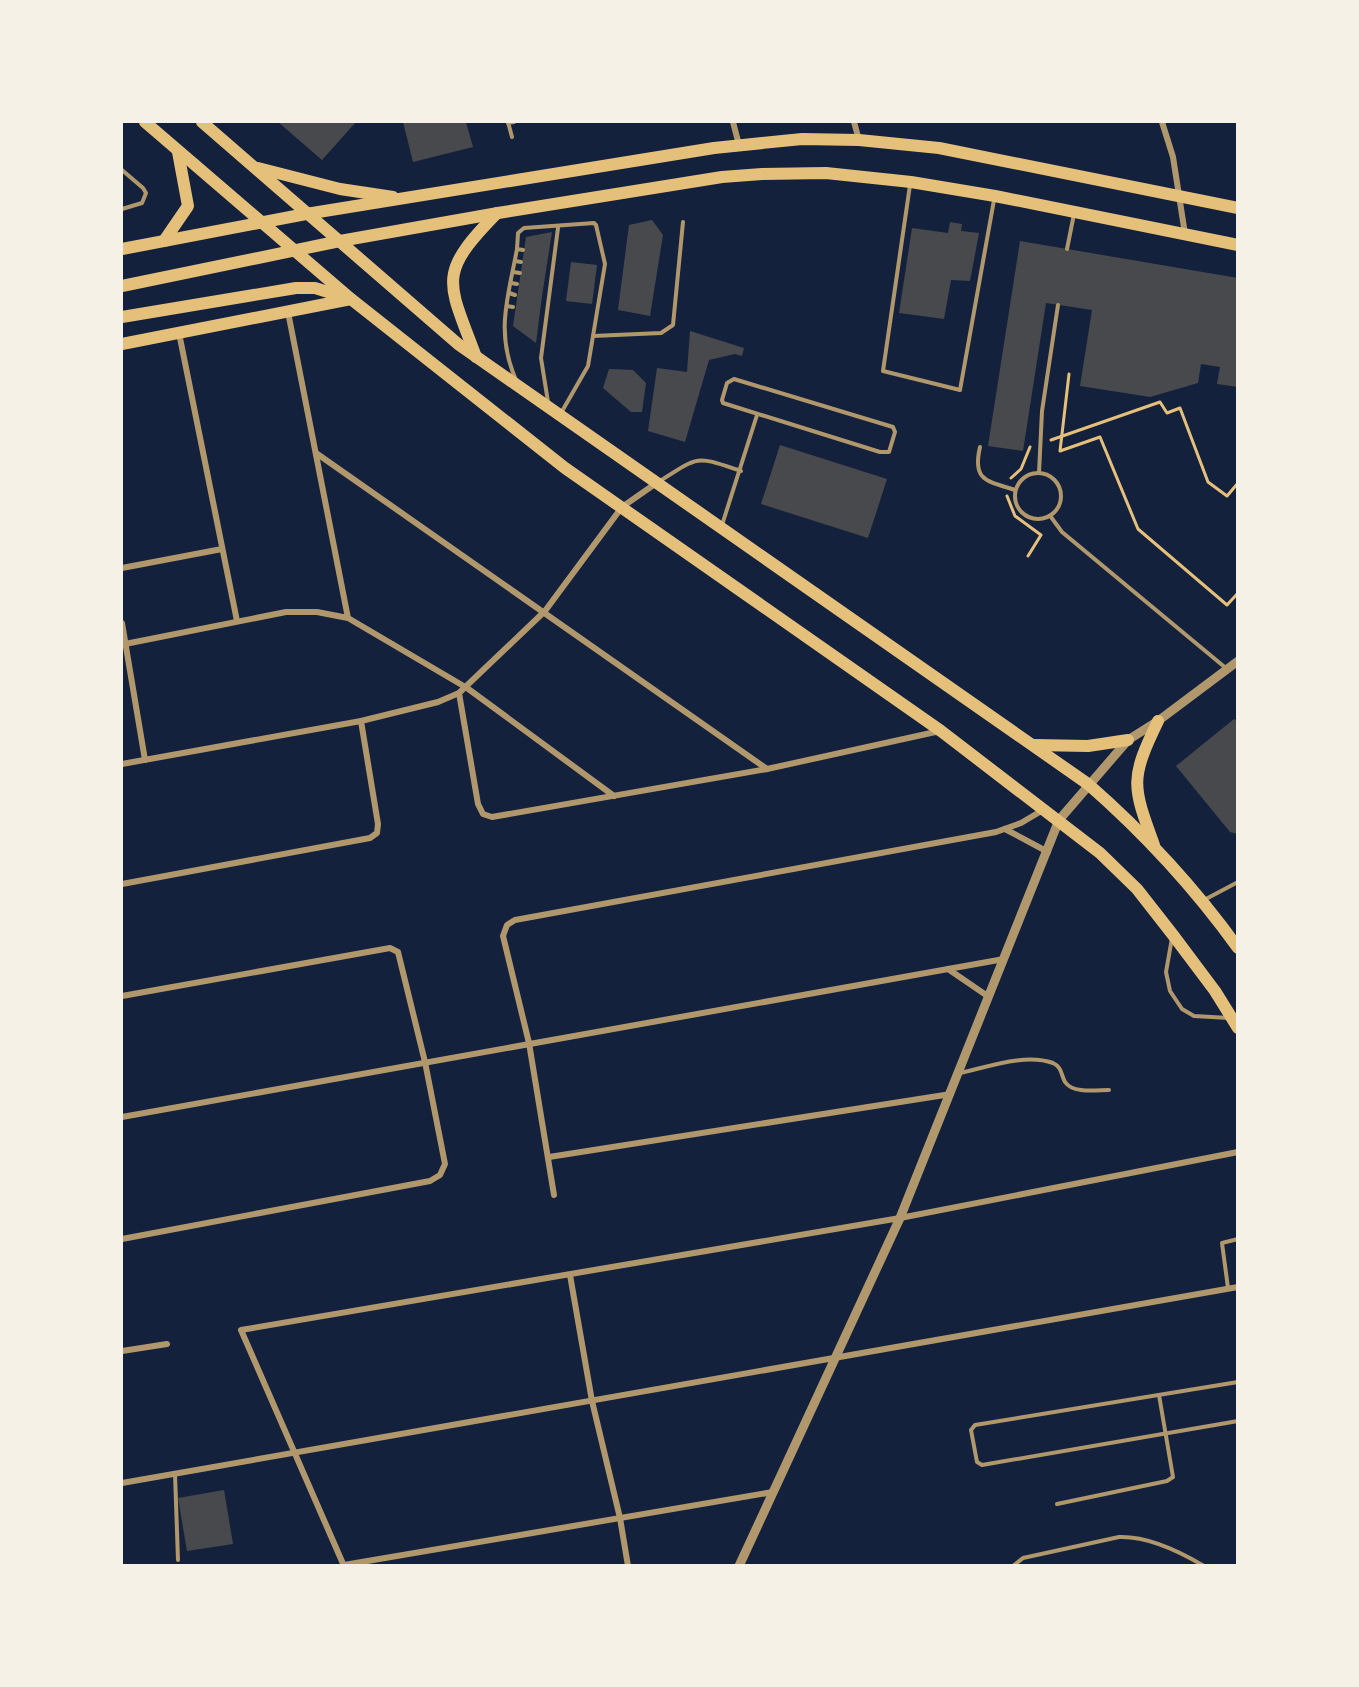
<svg xmlns="http://www.w3.org/2000/svg" width="1359" height="1687" viewBox="0 0 1359 1687" font-family="'IBM Plex Sans',sans-serif">
	<rect width="100%" height="100%" fill="#14213d"/>
	<g fill="#48494c">
		<path d="M278,122H356L322,160Z"/>
		<path d="M403,122H466L473,147L413,162Z"/>
		<path d="M652,220L663,235L650,316L618,310L629,225Z"/>
		<path d="M950,222L962,224L961,231L979,233L970,281L951,280L944,319L899,313L912,228L948,233Z"/>
		<path d="M552,232L542,296L536,343L513,326L526,237Z"/>
		<path d="M1020,241L1238,278V387L1217,384L1220,367L1201,364L1198,383L1150,397L1080,386L1092,310L1046,303L1023,451L988,446Z"/>
		<path d="M571,262L597,265L592,304L566,301Z"/>
		<path d="M690,331L744,348L742,356L735,354L709,360L685,442L648,431L657,368L687,372Z"/>
		<path d="M609,369L633,370L646,383L642,412H631L603,388Z"/>
		<path d="M780,445L887,479L868,538L761,504Z"/>
		<path d="M1234,719L1238,722V834L1230,832L1176,766Z"/>
		<path d="M224,1490L233,1544L187,1551L178,1498Z"/>
	</g>
	<g fill="none" stroke-linecap="round" stroke-linejoin="round">
		<g stroke="#e5c07b" stroke-width="3">
			<path d="M1069,374L1060,451L1100,437L1138,529L1227,605L1238,593"/>
			<path d="M1051,440L1160,402L1167,413L1180,408L1208,482L1227,496L1238,483"/>
			<path d="M1011,478L1021,469L1030,447"/>
			<path d="M1007,496L1015,516L1041,535L1028,556"/>
		</g>
		<g stroke="#b1986c" stroke-width="4">
			<path d="M508,122L512,137"/>
			<path d="M508,123L514,122"/>
			<path d="M122,170L143,188L146,193L142,203L122,209"/>
			<path d="M910,185L883,371L960,390L994,200"/>
			<path d="M1067,249L1074,214"/>
			<path d="M523,250L517,249L518,233L524,228L594,223L596,225L605,264L588,366L561,413"/>
			<path d="M515,261L521,262"/>
			<path d="M513,272L520,273"/>
			<path d="M511,283L517,284"/>
			<path d="M509,293L515,295"/>
			<path d="M507,306L513,307"/>
			<path d="M593,336L661,333L673,325L683,222"/>
			<path d="M734,379L893,427L895,432L889,452H880L723,403L722,400L727,383Z"/>
			<path d="M516,380C495,332 508,298 517,249"/>
			<path d="M548,402L541,358L558,228"/>
			<path d="M980,447C972,481 987,481 1015,490"/>
			<circle cx="1038" cy="496" r="23"/>
			<path d="M1039,473L1042,411L1058,305"/>
			<path d="M660,481C700,455 696,456 741,471"/>
			<path d="M1051,517L1062,532L1227,669"/>
			<path d="M722,525L757,415"/>
			<path d="M1204,900L1238,882"/>
			<path d="M1172,938L1166,972L1170,991L1182,1009L1194,1016L1229,1018"/>
			<path d="M960,1073C988,1067 1025,1053 1053,1063C1062,1067 1061,1075 1065,1082C1073,1094 1097,1090 1109,1090"/>
			<path d="M1228,1288L1222,1243L1238,1239"/>
			<path d="M1238,1382L975,1425L971,1430L977,1462L982,1465L1238,1421"/>
			<path d="M175,1474L178,1560"/>
			<path d="M1057,1504L1167,1481L1173,1477L1159,1395"/>
			<path d="M1013,1566L1023,1558L1119,1537C1148,1536 1179,1551 1204,1566"/>
		</g>
		<g stroke="#b1986c" stroke-width="6">
			<path d="M733,122L739,145"/>
			<path d="M854,122L859,140"/>
			<path d="M1162,122L1173,157L1185,234"/>
			<path d="M288,312L348,618"/>
			<path d="M179,333L237,621"/>
			<path d="M316,453L767,769"/>
			<path d="M122,568L222,549"/>
			<path d="M122,623L145,760"/>
			<path d="M125,644L286,612H317L348,618L467,688L614,796"/>
			<path d="M459,693L478,804L483,814L492,817L767,769L940,731"/>
			<path d="M122,764L361,721L438,702L459,693L545,611L622,507L655,484"/>
			<path d="M1005,829L1048,852"/>
			<path d="M122,884L370,838L377,833L378,824L361,721"/>
			<path d="M948,969L989,997"/>
			<path d="M122,996L390,948L398,952L425,1062L445,1164L440,1175L430,1181L122,1239"/>
			<path d="M122,1117L1004,959"/>
			<path d="M549,1157L951,1094"/>
			<path d="M554,1195L529,1043L503,936L507,925L515,920L996,832L1021,823L1043,810"/>
			<path d="M570,1275L592,1401L620,1518L628,1566"/>
			<path d="M122,1351L167,1344"/>
			<path d="M122,1483L1238,1287"/>
			<path d="M344,1565L773,1492"/>
			<path d="M344,1566L241,1330L900,1218L1238,1152"/>
		</g>
		<path stroke="#b1986c" stroke-width="9" d="M739,1566L900,1218L1059,820L1128,740L1158,721L1238,661"/>
		<g stroke="#e5c07b" stroke-width="12">
			<path d="M145,122L351,299L565,468L941,731L1100,853L1137,889L1173,935L1215,991L1238,1028"/>
			<path d="M202,122L458,344L1088,784C1144,833 1194,887 1238,948"/>
			<path d="M258,168L340,189L393,197"/>
			<path d="M164,241L188,206L178,152"/>
			<path d="M122,249L306,214L714,148L802,139L859,140L939,148L1238,208"/>
			<path d="M122,286L340,241L498,213L722,177L762,174L826,173L911,182L995,196L1238,245"/>
			<path d="M122,317L296,288H315L344,297"/>
			<path d="M122,344L351,299"/>
			<path d="M476,357C448,281 436,275 497,213"/>
			<path d="M1034,745L1088,746L1128,740"/>
			<path d="M1154,845C1132,785 1130,779 1158,721"/>
		</g>
	</g>
	<rect width="1359" height="1687" fill="none" stroke="#f6f1e7" stroke-width="246"/>
</svg>
